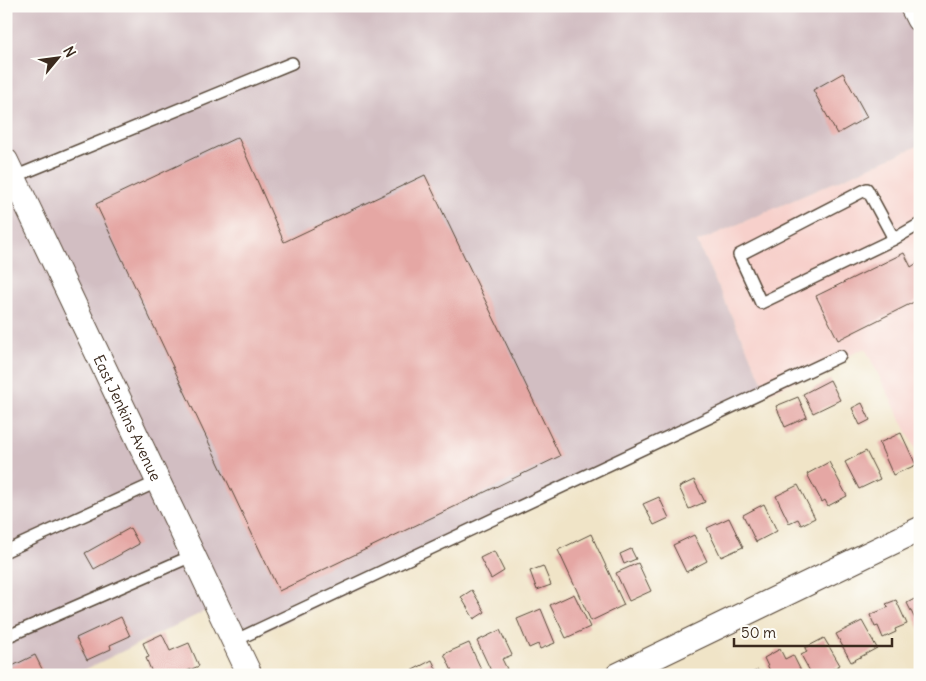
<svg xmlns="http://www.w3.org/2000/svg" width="926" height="681" viewBox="0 0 926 681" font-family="Delius,sans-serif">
	<rect width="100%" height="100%" fill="#fdfcf7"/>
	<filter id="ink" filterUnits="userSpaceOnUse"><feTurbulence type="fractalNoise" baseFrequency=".02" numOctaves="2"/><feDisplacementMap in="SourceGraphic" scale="10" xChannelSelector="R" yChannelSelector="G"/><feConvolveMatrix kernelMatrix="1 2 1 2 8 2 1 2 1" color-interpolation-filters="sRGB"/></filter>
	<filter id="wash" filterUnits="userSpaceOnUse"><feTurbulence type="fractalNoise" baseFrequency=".0096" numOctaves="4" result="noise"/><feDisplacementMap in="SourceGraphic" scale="20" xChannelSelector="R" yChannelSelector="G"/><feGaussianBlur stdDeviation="1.12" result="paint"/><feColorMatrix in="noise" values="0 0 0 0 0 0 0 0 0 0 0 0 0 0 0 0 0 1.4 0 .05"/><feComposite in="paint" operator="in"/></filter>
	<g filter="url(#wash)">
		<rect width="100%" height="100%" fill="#f0e4c7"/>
		<path fill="#f7d0cb" d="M920,145V458L865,348L768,394L697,242Z"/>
		<path fill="#d2bec2" d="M6,6H916L920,14V145L697,242L768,394L244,641L224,602L84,670L86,675H6Z"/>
		<g id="blocks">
			<g fill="#e5a7a4">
				<path d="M843,73L867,117L837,134L813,90Z"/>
				<path d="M238,137L284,242L425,175L560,456L279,591L96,204Z"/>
				<path d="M904,253L911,267L917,263L920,268V299L838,340L816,296Z"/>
				<path d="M830,380L840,400L813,413L803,394Z"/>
				<path d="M798,397L807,417L785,427L776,406Z"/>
				<path d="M862,403L870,420L860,425L852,408Z"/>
				<path d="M901,433L916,465L893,475L879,443Z"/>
				<path d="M866,451L880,479L859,489L845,462Z"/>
				<path d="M829,462L847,496L828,506L825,500L822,502L807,474Z"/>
				<path d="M694,480L705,502L689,509L679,487Z"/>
				<path d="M798,485L815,518L801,525L798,519L789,523L776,496Z"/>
				<path d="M659,497L669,518L654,525L643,504Z"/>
				<path d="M764,504L777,531L756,542L743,515Z"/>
				<path d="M729,518L743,547L721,557L707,528Z"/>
				<path d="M130,528L139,544L94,569L85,553Z"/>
				<path d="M591,534L624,605L591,621L558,550Z"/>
				<path d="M694,535L707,561L686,572L673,545Z"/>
				<path d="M631,549L636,559L624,564L620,554Z"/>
				<path d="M494,551L504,571L491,579L480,558Z"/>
				<path d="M638,563L651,591L629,601L616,573Z"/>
				<path d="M543,566L551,585L537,590L530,571Z"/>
				<path d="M472,590L485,612L474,619L461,597Z"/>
				<path d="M574,594L590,627L566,638L550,605Z"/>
				<path d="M920,596V629L907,603Z"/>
				<path d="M896,600L907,624L895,629L896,632L883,638L878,626L875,627L870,615L889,607L886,604Z"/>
				<path d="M541,609L555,643L540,649L538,644L529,648L517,619Z"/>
				<path d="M121,617L130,636L110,645L111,649L87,660L76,638Z"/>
				<path d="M862,621L877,648L851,662L836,634Z"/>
				<path d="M500,630L512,655L502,659L507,669L493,675L477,641Z"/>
				<path d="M162,634L170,651L189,643L199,666L187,671L189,675H153L146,658L149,657L143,643Z"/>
				<path d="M824,638L840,665L822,675H812L801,655L807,652L805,648Z"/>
				<path d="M469,643L482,671L473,675H454L444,654Z"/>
				<path d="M780,649L785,659L793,655L803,675H772L764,658Z"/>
				<path d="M35,655L45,675H6V669Z"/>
				<path d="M432,660L439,675H411L409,672Z"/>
				<path d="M758,670L760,675H747Z"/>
			</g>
		</g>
	</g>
	<g filter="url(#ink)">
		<use href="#blocks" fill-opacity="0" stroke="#564637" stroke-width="1"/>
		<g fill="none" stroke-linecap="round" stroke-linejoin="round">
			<g stroke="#564637" stroke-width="14">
				<g id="lane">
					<path d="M14,177L292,63"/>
					<path d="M894,239L761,303L739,255L867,189L894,239L920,224"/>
					<path d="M6,551L159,481"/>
					<path d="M6,637L194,555"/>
					<path d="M234,641L840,356"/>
				</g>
			</g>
			<g stroke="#564637" stroke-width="26">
				<g id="street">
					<path id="s1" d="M6,161L250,675"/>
					<path d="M618,675L920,529"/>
				</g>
			</g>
			<g stroke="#564637" stroke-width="30">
				<path id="secondary" d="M914,6L920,18"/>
			</g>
			<use href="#lane" stroke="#fff" stroke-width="11"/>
			<use href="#street" stroke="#fff" stroke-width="24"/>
			<use href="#secondary" stroke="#fff" stroke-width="28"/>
		</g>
	</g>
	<g text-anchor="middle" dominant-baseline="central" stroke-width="5" stroke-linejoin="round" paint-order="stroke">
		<g font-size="15" fill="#3b2a1e" stroke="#fdfcf7">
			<text stroke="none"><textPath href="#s1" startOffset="284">East Jenkins Avenue</textPath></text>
		</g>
	</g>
	<rect width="926" height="681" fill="none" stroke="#fdfcf7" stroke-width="25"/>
	<g transform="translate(58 58) rotate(61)" stroke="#fdfcf7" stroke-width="4" paint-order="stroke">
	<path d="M0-4L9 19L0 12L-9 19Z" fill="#3b2a1e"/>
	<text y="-8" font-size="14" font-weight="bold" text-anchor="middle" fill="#3b2a1e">N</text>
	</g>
	<path d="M734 638v8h158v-8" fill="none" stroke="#3b2a1e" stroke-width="2.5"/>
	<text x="741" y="638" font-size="15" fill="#3b2a1e" stroke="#fdfcf7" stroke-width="4" paint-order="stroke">50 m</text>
</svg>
